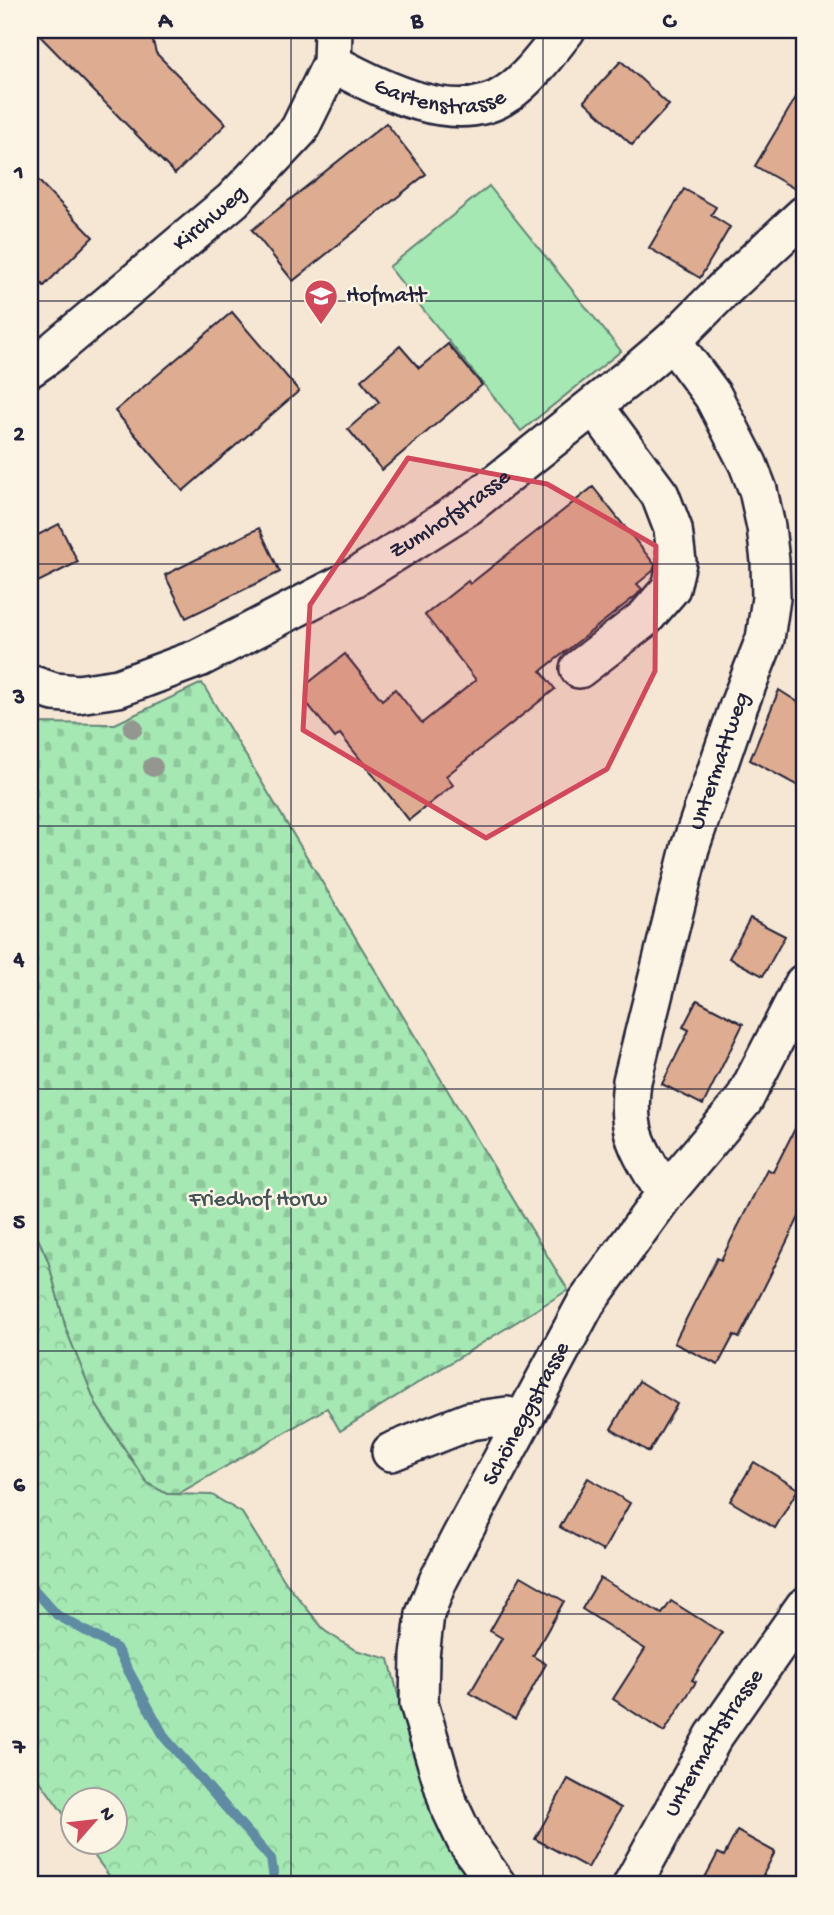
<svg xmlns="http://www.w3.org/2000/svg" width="834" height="1915" viewBox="0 0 834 1915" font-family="'Gochi Hand',sans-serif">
	<defs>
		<pattern id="forest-crowns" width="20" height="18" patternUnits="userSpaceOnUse" patternTransform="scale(1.75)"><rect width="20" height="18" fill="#a5e8b3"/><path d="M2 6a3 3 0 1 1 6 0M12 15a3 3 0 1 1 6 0" fill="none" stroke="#8ec79b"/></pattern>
		<pattern id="cemetery-stones" width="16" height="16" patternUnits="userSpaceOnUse" patternTransform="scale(1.75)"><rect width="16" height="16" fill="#a5e8b3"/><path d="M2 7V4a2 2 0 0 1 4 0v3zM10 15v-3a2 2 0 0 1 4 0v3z" fill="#8ec79b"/></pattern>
	</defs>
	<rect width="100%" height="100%" fill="#f6e6d4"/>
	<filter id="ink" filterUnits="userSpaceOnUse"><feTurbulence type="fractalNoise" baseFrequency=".0143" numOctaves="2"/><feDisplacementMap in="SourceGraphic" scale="14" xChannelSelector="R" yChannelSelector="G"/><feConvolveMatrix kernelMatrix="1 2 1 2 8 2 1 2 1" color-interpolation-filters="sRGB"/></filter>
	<g filter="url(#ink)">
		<path fill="url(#forest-crowns)" stroke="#648577" stroke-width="2" d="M30,1221L48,1260L66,1329L97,1406L130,1458L167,1494L212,1495L242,1513L286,1583L325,1631L355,1650L389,1659L407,1730L468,1885H116L84,1842H116V1800H74L73,1827L30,1767Z"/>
		<path fill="url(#cemetery-stones)" stroke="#648577" stroke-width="2" d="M202,683L568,1290L340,1431L327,1408L178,1494H167L147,1483L97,1406L66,1329L48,1260L30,1221V723L115,724Z"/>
		<path fill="#a5e8b3" stroke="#648577" stroke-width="2" d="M489,186L621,351L521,431L389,267Z"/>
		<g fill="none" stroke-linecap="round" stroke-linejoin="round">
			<path stroke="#5f8ba3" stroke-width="10" d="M30,1585L57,1615L116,1648L165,1738L271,1859L275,1885"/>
		</g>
		<g fill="#deac90" stroke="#22223b" stroke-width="2">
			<path d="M34,30H150L156,53L226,124L175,174Z"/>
			<path d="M621,61L669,105L632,145L584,101Z"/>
			<path d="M804,84V194L755,166Z"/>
			<path d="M386,123L426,174L293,281L252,230Z"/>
			<path d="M30,172L93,237L44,286L30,272Z"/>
			<path d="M684,189L716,207L711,215L730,227L700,278L649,248Z"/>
			<path d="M232,312L299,391L183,491L115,411Z"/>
			<path d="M448,344L482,385L382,470L348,429L379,402L361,380L400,346L419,368Z"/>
			<path d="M593,487L655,565L653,571L637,584L642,589L637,595L541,671L555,689L446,776L453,785L409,820L340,734L335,738L306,702L307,684L345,654L382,700L395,689L422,723L476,680L425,615L468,581L470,584Z"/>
			<path d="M59,524L78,562L30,586V539Z"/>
			<path d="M259,528L280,572L186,618L165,575Z"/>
			<path d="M779,690L804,706V789L750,760Z"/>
			<path d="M750,918L785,936L763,976L729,958Z"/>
			<path d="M697,1000L743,1024L703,1105L662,1084L689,1030L683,1027Z"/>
			<path d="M804,1111V1207L739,1338L734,1335L718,1365L674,1343L717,1258L721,1260L767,1169L773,1172Z"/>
			<path d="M639,1381L677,1404L649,1452L611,1429Z"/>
			<path d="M754,1462L798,1489L775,1528L730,1501Z"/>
			<path d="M588,1478L630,1503L603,1551L560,1527Z"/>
			<path d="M521,1576L564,1601L533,1656L546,1664L515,1719L470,1693L502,1638L490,1631Z"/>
			<path d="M600,1578L662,1614L671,1601L722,1633L692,1680L696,1682L664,1732L613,1699L645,1649L582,1609Z"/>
			<path d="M568,1779L621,1808L588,1868L535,1839Z"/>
			<path d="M737,1831L775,1852L763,1875L784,1885H701L718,1853L724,1856Z"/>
		</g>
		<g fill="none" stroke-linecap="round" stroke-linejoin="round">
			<g stroke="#22223b" stroke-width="42">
				<g id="minor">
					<path id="s1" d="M332,63C378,88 458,130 508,93C531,77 548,52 566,30"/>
					<path id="s2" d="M30,368L47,356L233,200L299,130L332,63L333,30"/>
					<path d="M579,669L645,618L671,588L677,562L673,529L660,495L594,406"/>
					<path id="s3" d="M30,684L54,692L78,694L118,688L199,658L354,578L468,506L637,371L672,341L722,291L804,215"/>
					<path id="s4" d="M665,1194C639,1149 625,1135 632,1081L690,848L739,705L765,639L771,598L770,561L766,527L758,490L748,464L713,396L672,341"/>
					<path d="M391,1452L470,1421L507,1416"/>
					<path id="s5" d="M497,1885L466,1841L449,1805L419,1704L420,1656L425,1614L438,1581L460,1538L586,1303L665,1194L744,1100L804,983"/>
					<path id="s6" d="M632,1885L714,1736L804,1607"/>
				</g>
			</g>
			<use href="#minor" stroke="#fcf5e5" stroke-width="37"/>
		</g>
		<g fill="#949690">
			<circle cx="133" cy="728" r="10"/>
			<circle cx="153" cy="767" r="10"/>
		</g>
	</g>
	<path fill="#d1495b" fill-opacity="0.2" stroke="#d1495b" stroke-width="5" stroke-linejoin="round" d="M408,458L547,484L656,546L655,671L607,769L486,838L303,730L310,605Z"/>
	<path fill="none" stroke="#22223b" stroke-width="2" stroke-opacity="0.55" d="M291,30V1885M543,30V1885M30,301H804M30,564H804M30,826H804M30,1089H804M30,1351H804M30,1614H804"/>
	<defs>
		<g id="school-pin" transform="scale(1.75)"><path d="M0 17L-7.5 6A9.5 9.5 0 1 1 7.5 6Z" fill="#d1495b" stroke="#fcf5e5"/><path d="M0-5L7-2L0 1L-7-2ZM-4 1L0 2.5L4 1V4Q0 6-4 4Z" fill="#fff"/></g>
	</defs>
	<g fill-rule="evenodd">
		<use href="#school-pin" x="321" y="296"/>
	</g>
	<g text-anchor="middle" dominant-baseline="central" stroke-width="5" stroke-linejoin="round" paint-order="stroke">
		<g font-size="23" fill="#22223b" stroke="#fcf5e5">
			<text stroke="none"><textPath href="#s1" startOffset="116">Gartenstrasse</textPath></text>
			<text stroke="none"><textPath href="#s2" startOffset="234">Kirchweg</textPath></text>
			<text stroke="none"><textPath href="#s3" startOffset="466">Zumhofstrasse</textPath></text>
			<text stroke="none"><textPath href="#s4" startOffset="453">Untermattweg</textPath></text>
			<text stroke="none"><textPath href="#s5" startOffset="514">Schöneggstrasse</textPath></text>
			<text stroke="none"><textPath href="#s6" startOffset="164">Untermattstrasse</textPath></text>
		</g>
		<g font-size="23" fill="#22223b" stroke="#fcf5e5" text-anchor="start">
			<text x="346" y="296">Hofmatt</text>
		</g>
		<g font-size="23" fill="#435459" stroke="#fcf5e5">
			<text x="258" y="1200">Friedhof Horw</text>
		</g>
	</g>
	<rect width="834" height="1915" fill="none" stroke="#fcf5e5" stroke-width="77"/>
	<g transform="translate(94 1821) rotate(62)"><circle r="33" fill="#fcf5e5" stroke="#a5a1a1" stroke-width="2"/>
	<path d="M0-5L12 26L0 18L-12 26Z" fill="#d1495b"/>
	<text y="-10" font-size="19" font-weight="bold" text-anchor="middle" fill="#22223b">N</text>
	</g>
	<rect x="38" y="38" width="758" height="1838" fill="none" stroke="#22223b" stroke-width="2.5"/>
	<g font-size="23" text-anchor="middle" font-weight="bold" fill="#22223b">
		<text x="165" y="27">A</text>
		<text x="417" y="27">B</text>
		<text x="669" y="27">C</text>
		<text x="19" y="178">1</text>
		<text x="19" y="440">2</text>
		<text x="19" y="703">3</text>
		<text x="19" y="965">4</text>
		<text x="19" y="1228">5</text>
		<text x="19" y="1491">6</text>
		<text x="19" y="1753">7</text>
	</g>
</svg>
